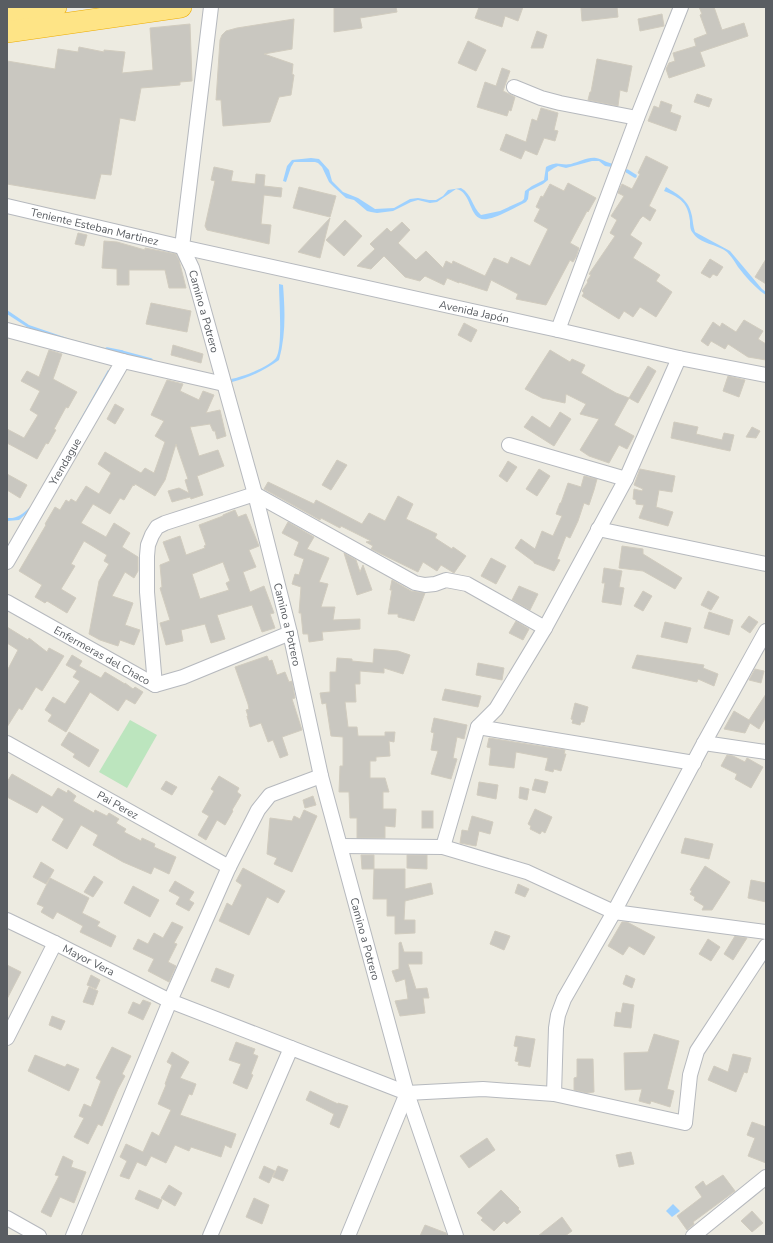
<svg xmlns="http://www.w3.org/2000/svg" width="773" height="1243" viewBox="0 0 773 1243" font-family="'Nunito Sans',sans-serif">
	<rect width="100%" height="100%" fill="#edebe1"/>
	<path fill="#bce5be" d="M130,720L157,735L127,788L99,772Z"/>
	<g fill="#9ed1ff">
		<path d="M311,158L319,159L329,170L332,181L343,192L358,198L375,209L394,208L410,199L418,198L429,200H436L443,196L448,190L461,188C472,194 472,207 481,215L500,211L522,201L524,199L525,191L532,186L544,180L546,167C559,160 559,166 571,164C579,162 587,157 596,158C602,159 607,163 614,164L612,167L605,166L599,161H592L566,168L558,166L554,168L548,172V180L543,184L529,191L528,199L526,202C516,207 497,218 487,219C468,222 473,192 456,189L437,202L430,203L418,200L411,202L393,211L377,213L371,212L367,211L354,200L346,198L334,187L329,182L322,167L318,163L315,162H294L291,167L286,182L283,181L287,166L292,160Z"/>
		<path d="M666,187C679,195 689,200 692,216C693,222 693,226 695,232L730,251L762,289L766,292V295C755,288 746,277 738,267C735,262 731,256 727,252C717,244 700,244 693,233C690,230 690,225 690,221C688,203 681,198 664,191Z"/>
		<path d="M279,284L283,285C285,310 286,335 279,360C265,370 249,378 232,382L231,379C242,377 269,367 276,358C283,348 279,300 279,284Z"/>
		<path d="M7,310L29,325L70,339L196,372V374L37,331L27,327L7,314Z"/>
		<path d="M108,370L111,372L33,508L19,520L7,521V518C19,519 25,512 32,505Z"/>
		<path d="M673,1204L680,1211L672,1217L666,1211Z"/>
	</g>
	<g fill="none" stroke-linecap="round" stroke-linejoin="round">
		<g stroke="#9ed1ff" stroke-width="3.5">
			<path d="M627,171L635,176"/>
			<path d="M107,349L122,352"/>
			<path d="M121,352L151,360"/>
		</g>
	</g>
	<g fill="#c9c7c0" stroke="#d1ccbf" fill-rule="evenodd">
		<path d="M334,7H396L397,12L360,18L362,28L334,32Z"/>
		<path d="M479,7H523L518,21L505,16L502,27L475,18Z"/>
		<path d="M603,7H617L618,17L582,21L581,8Z"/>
		<path d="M699,7H714L722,30L744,23L748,36L700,52L705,66L669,78L666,69L669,63L675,61L673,53L696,46L694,39L707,34L700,15L702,14Z"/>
		<path d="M662,14L664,26L640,31L638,19Z"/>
		<path d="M294,19L292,49L264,54L293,64L292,74L294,75L291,95L279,97L270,122L223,126L221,100H216L220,40L222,35L226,31L237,28Z"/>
		<path d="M190,24L192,81L180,82V85L141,88L135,121L120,118L111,175L101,174L95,199L7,184V61L55,69L58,49L78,52L79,47L104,52V50L125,52L122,73L153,70L150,28Z"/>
		<path d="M537,31L547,35L543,48H531Z"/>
		<path d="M468,41L486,50L476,71L458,63Z"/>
		<path d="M597,59L632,66L627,92L620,90L618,106L588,100L590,92H591Z"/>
		<path d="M502,68L510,71L503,91L515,97L511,111L509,110L507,116L477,107L485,82L496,86Z"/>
		<path d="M697,94L712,99L709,107L694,102Z"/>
		<path d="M661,101L672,105L670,112L681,116L676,131L648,121L654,106L659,108Z"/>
		<path d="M541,108L558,113L554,130L558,131L555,141L544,138L537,155L525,150L521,159L500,150L506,134L526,142L532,119L537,121Z"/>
		<path d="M646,156L668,167L649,206L656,210L650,221L643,216L640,219L630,235L642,243L633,258L660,275L656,281L672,292L656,317L640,307L633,317L624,311L619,319L582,296L584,293L582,291L588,282L587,281L591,275L589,274L615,236L610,233L617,220L611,216L624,196L618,193L620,188L622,184L632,189L640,174L638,173Z"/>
		<path d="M214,167L233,171L231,181L255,184L256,174L265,175L264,186L282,188L281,197L264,195L261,224L271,225L269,244L207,230L205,226L215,181L211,180Z"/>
		<path d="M568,183L596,198L588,212L587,211L570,243L579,248L576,257L573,262L570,260L546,305L516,299L518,294L491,280L487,291L459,282V283L447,278L444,285L425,276L420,281L405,277L384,256L371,269L357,266L375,249L370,244L387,228L391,232L402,222L410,230L398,243L416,260L426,251L443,268L446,261L452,264L453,261L485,276L494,258L508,264L511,257L530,266L548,229L534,221L540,209L536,207L541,196L543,197L550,184L564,191Z"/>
		<path d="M299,187L336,196L330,217L293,208Z"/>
		<path d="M330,218L320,258L298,252Z"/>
		<path d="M345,220L362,236L344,256L326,240Z"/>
		<path d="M78,233L87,235L84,246L75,244Z"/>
		<path d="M104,241L117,242L145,250V248L176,254L179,260L186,288H169L165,270H129V285H117V269L102,268Z"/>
		<path d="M710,259L723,267L717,276L713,274L710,278L701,273Z"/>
		<path d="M766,259V284L755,277Z"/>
		<path d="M151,303L191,311L187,332L146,324Z"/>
		<path d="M744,320L763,331L758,339L766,344V360L748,357L728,344L725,349L711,341L708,346L701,341L713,322L720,327L722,323L736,332Z"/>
		<path d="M464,323L477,330L471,342L458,335Z"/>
		<path d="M173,345L203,354L201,363L171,355Z"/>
		<path d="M49,350L62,354L53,379L77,392L68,408L66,407L54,429L56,430L48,444L46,443L37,459L7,443V429L24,438L38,415L30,410L40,391L21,381L27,371L39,377Z"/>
		<path d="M550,350L570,362L572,359L585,365L581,373L616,393L629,398L614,425L634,436L627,449L619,445L609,463L589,456L580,450L599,419L580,414L586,404L566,394L565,403L542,398L525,389Z"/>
		<path d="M648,366L656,371L638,403L629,398Z"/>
		<path d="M728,376L745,380L739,397L723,391Z"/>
		<path d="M167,380L183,384L180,391L199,400L203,391L214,395L206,413L220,410L226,436L217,439L215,431H213L210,424L190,427L199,456L218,450L224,466L197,476L203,495L191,499L190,497L172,502L168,491L179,488L189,493L185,480L188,479L176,444L165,480L155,496L135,484L134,486L133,485L124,500L120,498L110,514L93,504L81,523L106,537L114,523L130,533L122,547L138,557V571L134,578L125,572L112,596L133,603L125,625L140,630L134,645L120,640L118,646L100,640L89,634L99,581L109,564L104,561L107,555L84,541L71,564L75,566L61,589L76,598L67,613L47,601L45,603L35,597L42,585L19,571L46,525L45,524L55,507L60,510L66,500L69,502L71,499L76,502L86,486L99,494L111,473L98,464L105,452L141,473L145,468L154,473L165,442L155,436L164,421L151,415Z"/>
		<path d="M115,404L124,409L115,424L107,419Z"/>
		<path d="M560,412L571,419L554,446L524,427L532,416L550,428Z"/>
		<path d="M674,422L698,427L696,434L722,440L724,433L734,435L730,451L671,438Z"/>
		<path d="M752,427L760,431L756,438L746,437Z"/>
		<path d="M337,460L347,465L331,490L322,485Z"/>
		<path d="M508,461L517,467L507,482L499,476Z"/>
		<path d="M539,469L550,476L537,496L526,489Z"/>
		<path d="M640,469L675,476L672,492L659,490L656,507L673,512L668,526L639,518L644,505L636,504V500L633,499L634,489L642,491L643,489L634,485Z"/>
		<path d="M7,474L27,485L20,498L7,490Z"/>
		<path d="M584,476L597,479L594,490L589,505L584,503L578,521L570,538L566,536L557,559L560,560L554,571L534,563V562L515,548L521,539L535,549L542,531L553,536L562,516L556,514L560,503H561L568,483L581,487Z"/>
		<path d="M268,482L314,504L316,500L362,524L369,513L385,521L398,496L413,504L406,519L437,534L435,538L452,549L453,547L466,556L454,573L441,565L437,571L423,562L418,572L371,549L373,546L366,542L371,541L341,526L340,528L321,518L320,520L264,489Z"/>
		<path d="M235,510L238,517L246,514L259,546L249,550L256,567L243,572L250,592L264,586L274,613L270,614L275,628L262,632L252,605L217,615L225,639L211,643L205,624L181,630L183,641L166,645L160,623L170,620L160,588L162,587L160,565L170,561L163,542L180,536L186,555L205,548L204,546L206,545L199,525L223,516V515ZM223,562L230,581L226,583L229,590L200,599L192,574Z"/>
		<path d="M288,522L314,537L307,549L329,558L319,582L328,584L321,607H335L333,620L360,619V629L322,632L323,640L309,642L308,634H303L301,613H299L301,587L292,584L295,574L299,575L304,559L294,555L299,542L282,533Z"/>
		<path d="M622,546L643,549V554L682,578L675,589L643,571L619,568Z"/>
		<path d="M344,553L356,560L360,572L363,565L372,590L357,595Z"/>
		<path d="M491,558L506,566L496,584L481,576Z"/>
		<path d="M604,568L622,571L619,587L624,588L621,605L602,602L605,583H602Z"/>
		<path d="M392,580L411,591L425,593L414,621L398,617V614H388L392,590H390Z"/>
		<path d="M519,586L538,594L530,610L512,600Z"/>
		<path d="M643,591L652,596L643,611L634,606Z"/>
		<path d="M708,591L719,597L711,610L701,605Z"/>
		<path d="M709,612L733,620L729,635L704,628Z"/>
		<path d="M749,616L758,622L750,633L741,627Z"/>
		<path d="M516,621L529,629L523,640L509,633Z"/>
		<path d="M665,622L691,628L687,643L661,637Z"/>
		<path d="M7,627L28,640L29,638L47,652L49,648L64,656L42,691L36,687L22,710L19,708L7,727V671L18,650L7,643Z"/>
		<path d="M374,649L398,651L410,655L403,674L384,668V673L360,671V684H355L356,702H345L348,727H357L358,736H385V732H395L394,742L389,741L390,756L376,757V761H370V778H385L389,792H383V809H396L395,827L385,826V838H357V818H350L349,792H339L340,766H343V737L331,736L326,703L322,704L320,693L330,692V672H336L337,658L352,659V661L373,663Z"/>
		<path d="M72,655L82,661L79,666L101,678L105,672L125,684V683L133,689L135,687L143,692L135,704L126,699L118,711L90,692L66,732L48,721L52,715L45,710L53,697L65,704L80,681L73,677L77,671L66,665Z"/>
		<path d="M637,655L704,665L703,668L718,674L714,686L698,679L697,682L632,668Z"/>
		<path d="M267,656L269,661L272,660L277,675L285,672L289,682L292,681L295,698L292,699L302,730L282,737L288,755L280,758L273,740L268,742L261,723L250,727L247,716H248L246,710L249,709L248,704L235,667Z"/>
		<path d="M478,663L504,668L502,680L476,675Z"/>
		<path d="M755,669L764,671L761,683L749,680Z"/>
		<path d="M445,689L481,696L478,707L442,700Z"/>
		<path d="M766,694V717L759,729L750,723L745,733L724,729L734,711L749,720Z"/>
		<path d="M575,703L588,707L584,722H581L580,725L572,723L573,720L571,719Z"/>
		<path d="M434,718L467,725L464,739L457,737L453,758L457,759L451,779L431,774L438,751L431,750L434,733L431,732Z"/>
		<path d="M69,732L99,750L89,767L73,757L75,754L61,745Z"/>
		<path d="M489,738L565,750L564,754H566L561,771L554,769L553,772L545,770L548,758L516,752L514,768L489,765L491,748L487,747Z"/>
		<path d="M727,755L733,756L745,762L747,758L763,767L751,788L735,779L737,774L721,766Z"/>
		<path d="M12,774L52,797L58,788L67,793L68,790L76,796L73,801L94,813L95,810L107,816L109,813L119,819L116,823L126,829L124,832L141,841L142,838L155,844L154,847L176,857L169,874L154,867L151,874L123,862L93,845L98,835L81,825L67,849L52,840L64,819L42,805L37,813L7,797V782Z"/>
		<path d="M219,776L239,788L237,792L241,795L232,810L233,811L225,825L217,820L206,840L198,835L209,816L202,812L214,791L211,789Z"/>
		<path d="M535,779L548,782L545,793L532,790Z"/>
		<path d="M166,781L177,787L172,795L161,789Z"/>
		<path d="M479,782L498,785L496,799L477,795Z"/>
		<path d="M520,787L529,789L527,800L519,798Z"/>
		<path d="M313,796L316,805L305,808L303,800Z"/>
		<path d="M535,809L552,817L545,833L542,831L540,834L530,829L531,826L528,824Z"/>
		<path d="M304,810L317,816L292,872L274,864L277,858L267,854L270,818L292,821L294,816L300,819Z"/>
		<rect x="422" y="811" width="11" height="17"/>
		<path d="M472,816L493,822L490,834L479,831L476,846L460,843L462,830L468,831Z"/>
		<path d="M685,838L713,844L709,859L681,853Z"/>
		<path d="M361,855H374V869H362Z"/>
		<path d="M407,855H427V869L407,868Z"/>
		<path d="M41,862L54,870L46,884L33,877Z"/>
		<path d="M705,866L730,882L712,910H702L704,906L694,900L695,897L690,894L692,891L690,890Z"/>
		<path d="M243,868L285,891L278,903L267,897L249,935L219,921L227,903L232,906L242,885L236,881Z"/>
		<path d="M374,869H405V889L431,883L433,894L405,901L404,920H415V933L395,934V916H387V899H373Z"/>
		<path d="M94,876L103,882L93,897L84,892Z"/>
		<path d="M50,878L89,898L82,913L100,922L97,926L116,936L111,947L80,932L83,926L57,912L53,919L41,912L44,907L37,904Z"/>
		<path d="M751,880L766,883V902L748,898Z"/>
		<path d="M175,881L194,892L189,900L194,903L189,911L176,904L180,897L169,891Z"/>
		<path d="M518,884L529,889L525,897L515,893Z"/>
		<path d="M133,886L159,900L150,917L124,903Z"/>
		<path d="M172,922L183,927L174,943L177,944L168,962L176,966L169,982L148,971L154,959L133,949L138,939L148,944L154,933L163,938Z"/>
		<path d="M622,922H627L655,937L644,955L629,946L623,955L608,946Z"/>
		<path d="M495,931L510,936L504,950L490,944Z"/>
		<path d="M735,936L747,938L733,960L724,954Z"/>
		<path d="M708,939L720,947L711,961L699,954Z"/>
		<path d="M401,942L404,952H422V964H408L416,989L427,988L429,998H423L425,1013L400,1016L395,1001L408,999L405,979L396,982L392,971L399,969V943Z"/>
		<path d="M7,965L21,972L7,999Z"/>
		<path d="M216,968L234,975L229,988L211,981Z"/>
		<path d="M91,975L100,980L96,989L87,985Z"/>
		<path d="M626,975L635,979L632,988L623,984Z"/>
		<path d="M89,987L98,991L93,1005L83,1002Z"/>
		<path d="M143,1000L151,1003L143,1020L128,1013L133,1002L140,1005Z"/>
		<path d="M623,1003L634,1005L631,1028L614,1026L616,1012L621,1013Z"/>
		<path d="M52,1016L65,1021L61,1030L49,1025Z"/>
		<path d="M654,1034L679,1041L667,1089L674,1091L670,1107L651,1101L650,1104L639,1101L642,1089L625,1090L624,1053L648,1052Z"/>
		<path d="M516,1036L535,1039L530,1067L518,1065L519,1062L515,1061L518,1047L514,1046Z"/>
		<path d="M236,1042L255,1049L253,1054L258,1056L251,1074L253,1075L247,1089L233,1083L241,1064L229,1060Z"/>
		<path d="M112,1047L131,1056L122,1074L125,1076L118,1089L102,1126L98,1124L88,1144L74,1137L84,1118L79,1116L84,1104L91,1107L101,1081L96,1078Z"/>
		<path d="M172,1052L189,1062L180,1078L196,1084L192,1095L189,1094L180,1115L236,1134L231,1148L225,1145L221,1157L191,1147L189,1151L175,1145L166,1163L151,1156L146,1166L137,1162L129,1179L120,1176L127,1161L120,1157L126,1144L143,1152L152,1132L159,1136L171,1110L158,1104L166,1085L165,1084L172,1065L167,1062Z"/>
		<path d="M733,1054L751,1058L747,1073L744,1072L736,1092L708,1080L714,1066L728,1072Z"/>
		<path d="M35,1055L65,1067L67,1064L79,1069L69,1091L28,1071Z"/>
		<path d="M577,1059H593L594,1092L587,1093L574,1090V1078L577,1077Z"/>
		<path d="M310,1091L338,1104V1103L348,1106L339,1128L330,1124L334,1114L306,1100Z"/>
		<path d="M752,1122L766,1127V1163L748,1156L755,1138L747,1135Z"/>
		<path d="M487,1138L495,1150L469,1168L460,1156Z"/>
		<path d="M631,1152L634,1164L619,1167L616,1155Z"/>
		<path d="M63,1156L73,1161L71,1167L86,1172L74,1203L60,1197L51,1217L41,1212L59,1176L55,1175Z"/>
		<path d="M264,1166L275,1171L269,1183L259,1178Z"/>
		<path d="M278,1166L288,1170L283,1181L273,1177Z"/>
		<path d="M723,1175L735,1191L693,1222L694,1224L687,1230L677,1216L702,1197L695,1187L703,1181L706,1186Z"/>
		<path d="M169,1185L182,1193L175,1206L161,1198Z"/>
		<path d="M139,1190L162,1200L158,1209L135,1199Z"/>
		<path d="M501,1190L519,1208L518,1209L521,1212L507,1224L504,1221L494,1231L481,1220L483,1218L477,1213Z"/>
		<path d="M254,1198L269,1205L262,1224L246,1217Z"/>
		<path d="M752,1211L763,1223L752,1232L741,1221Z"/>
		<path d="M562,1217L572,1231L565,1236H538Z"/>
		<path d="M425,1225L446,1233L447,1236H420Z"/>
	</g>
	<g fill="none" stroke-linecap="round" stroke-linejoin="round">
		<g stroke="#b6b9be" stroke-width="16">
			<g id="minor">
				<path id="s1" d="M211,7L182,247L192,268L255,494L290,633L321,776L407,1093L456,1236"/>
				<path d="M514,87L541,98L560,103L637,118"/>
				<path id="s2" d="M7,206L182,247L558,330L679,358L766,375"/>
				<path d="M7,330L123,361L224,384"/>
				<path d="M558,330L637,118L681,7"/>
				<path d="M509,445L626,479"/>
				<path d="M598,529L766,564"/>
				<path id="s3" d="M7,562L123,361"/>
				<path id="s4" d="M7,602L155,685L183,677L290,633"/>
				<path d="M155,685L147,592V556L148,545L152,535L157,527L165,523L255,494L415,583L425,585L435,584L446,580L467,584L545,628"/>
				<path d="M478,727L694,763"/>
				<path id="s5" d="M7,743L229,867"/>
				<path d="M704,743L766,752"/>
				<path d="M341,846L443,847L527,872L614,912L766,932"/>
				<path d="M443,847L478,727L496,709L545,628L626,479L679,358"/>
				<path id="s6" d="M7,920L55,943L170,1001L407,1093L483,1089L554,1094L685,1123L690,1075L697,1051L766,946"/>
				<path d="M7,1038L55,943"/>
				<path d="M554,1094L556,1028L558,1015L564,999L614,912L704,743L766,631"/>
				<path d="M7,1218L39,1236"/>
				<path d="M73,1236L170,1001L229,867L258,810L270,795L321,776"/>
				<path d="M210,1236L291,1048"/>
				<path d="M348,1236L407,1093"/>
				<path d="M693,1236L766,1177"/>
			</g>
		</g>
		<g stroke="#edac00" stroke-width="22">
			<g id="highway">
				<path d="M7,14L56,7"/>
				<path d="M7,32L181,7"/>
			</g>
		</g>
		<use href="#minor" stroke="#fff" stroke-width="14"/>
		<use href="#highway" stroke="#fee486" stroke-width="21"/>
	</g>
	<g text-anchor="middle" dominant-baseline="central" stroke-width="3" stroke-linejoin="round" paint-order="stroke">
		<g font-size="11" fill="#595d62" stroke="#fff">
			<text stroke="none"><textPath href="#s2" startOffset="90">Teniente Esteban Martinez</textPath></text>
			<text stroke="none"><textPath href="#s1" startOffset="310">Camino a Potrero</textPath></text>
			<text stroke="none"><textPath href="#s2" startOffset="479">Avenida Japón</textPath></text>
			<text stroke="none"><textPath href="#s3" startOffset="116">Yrendague</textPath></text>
			<text stroke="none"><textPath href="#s1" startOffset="634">Camino a Potrero</textPath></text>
			<text stroke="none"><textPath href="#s4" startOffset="109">Enfermeras del Chaco</textPath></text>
			<text stroke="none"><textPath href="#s5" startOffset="127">Pai Perez</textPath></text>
			<text stroke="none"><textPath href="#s1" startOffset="958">Camino a Potrero</textPath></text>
			<text stroke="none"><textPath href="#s6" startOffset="91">Mayor Vera</textPath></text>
		</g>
	</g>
	<rect width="773" height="1243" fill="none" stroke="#595d62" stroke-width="16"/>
</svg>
